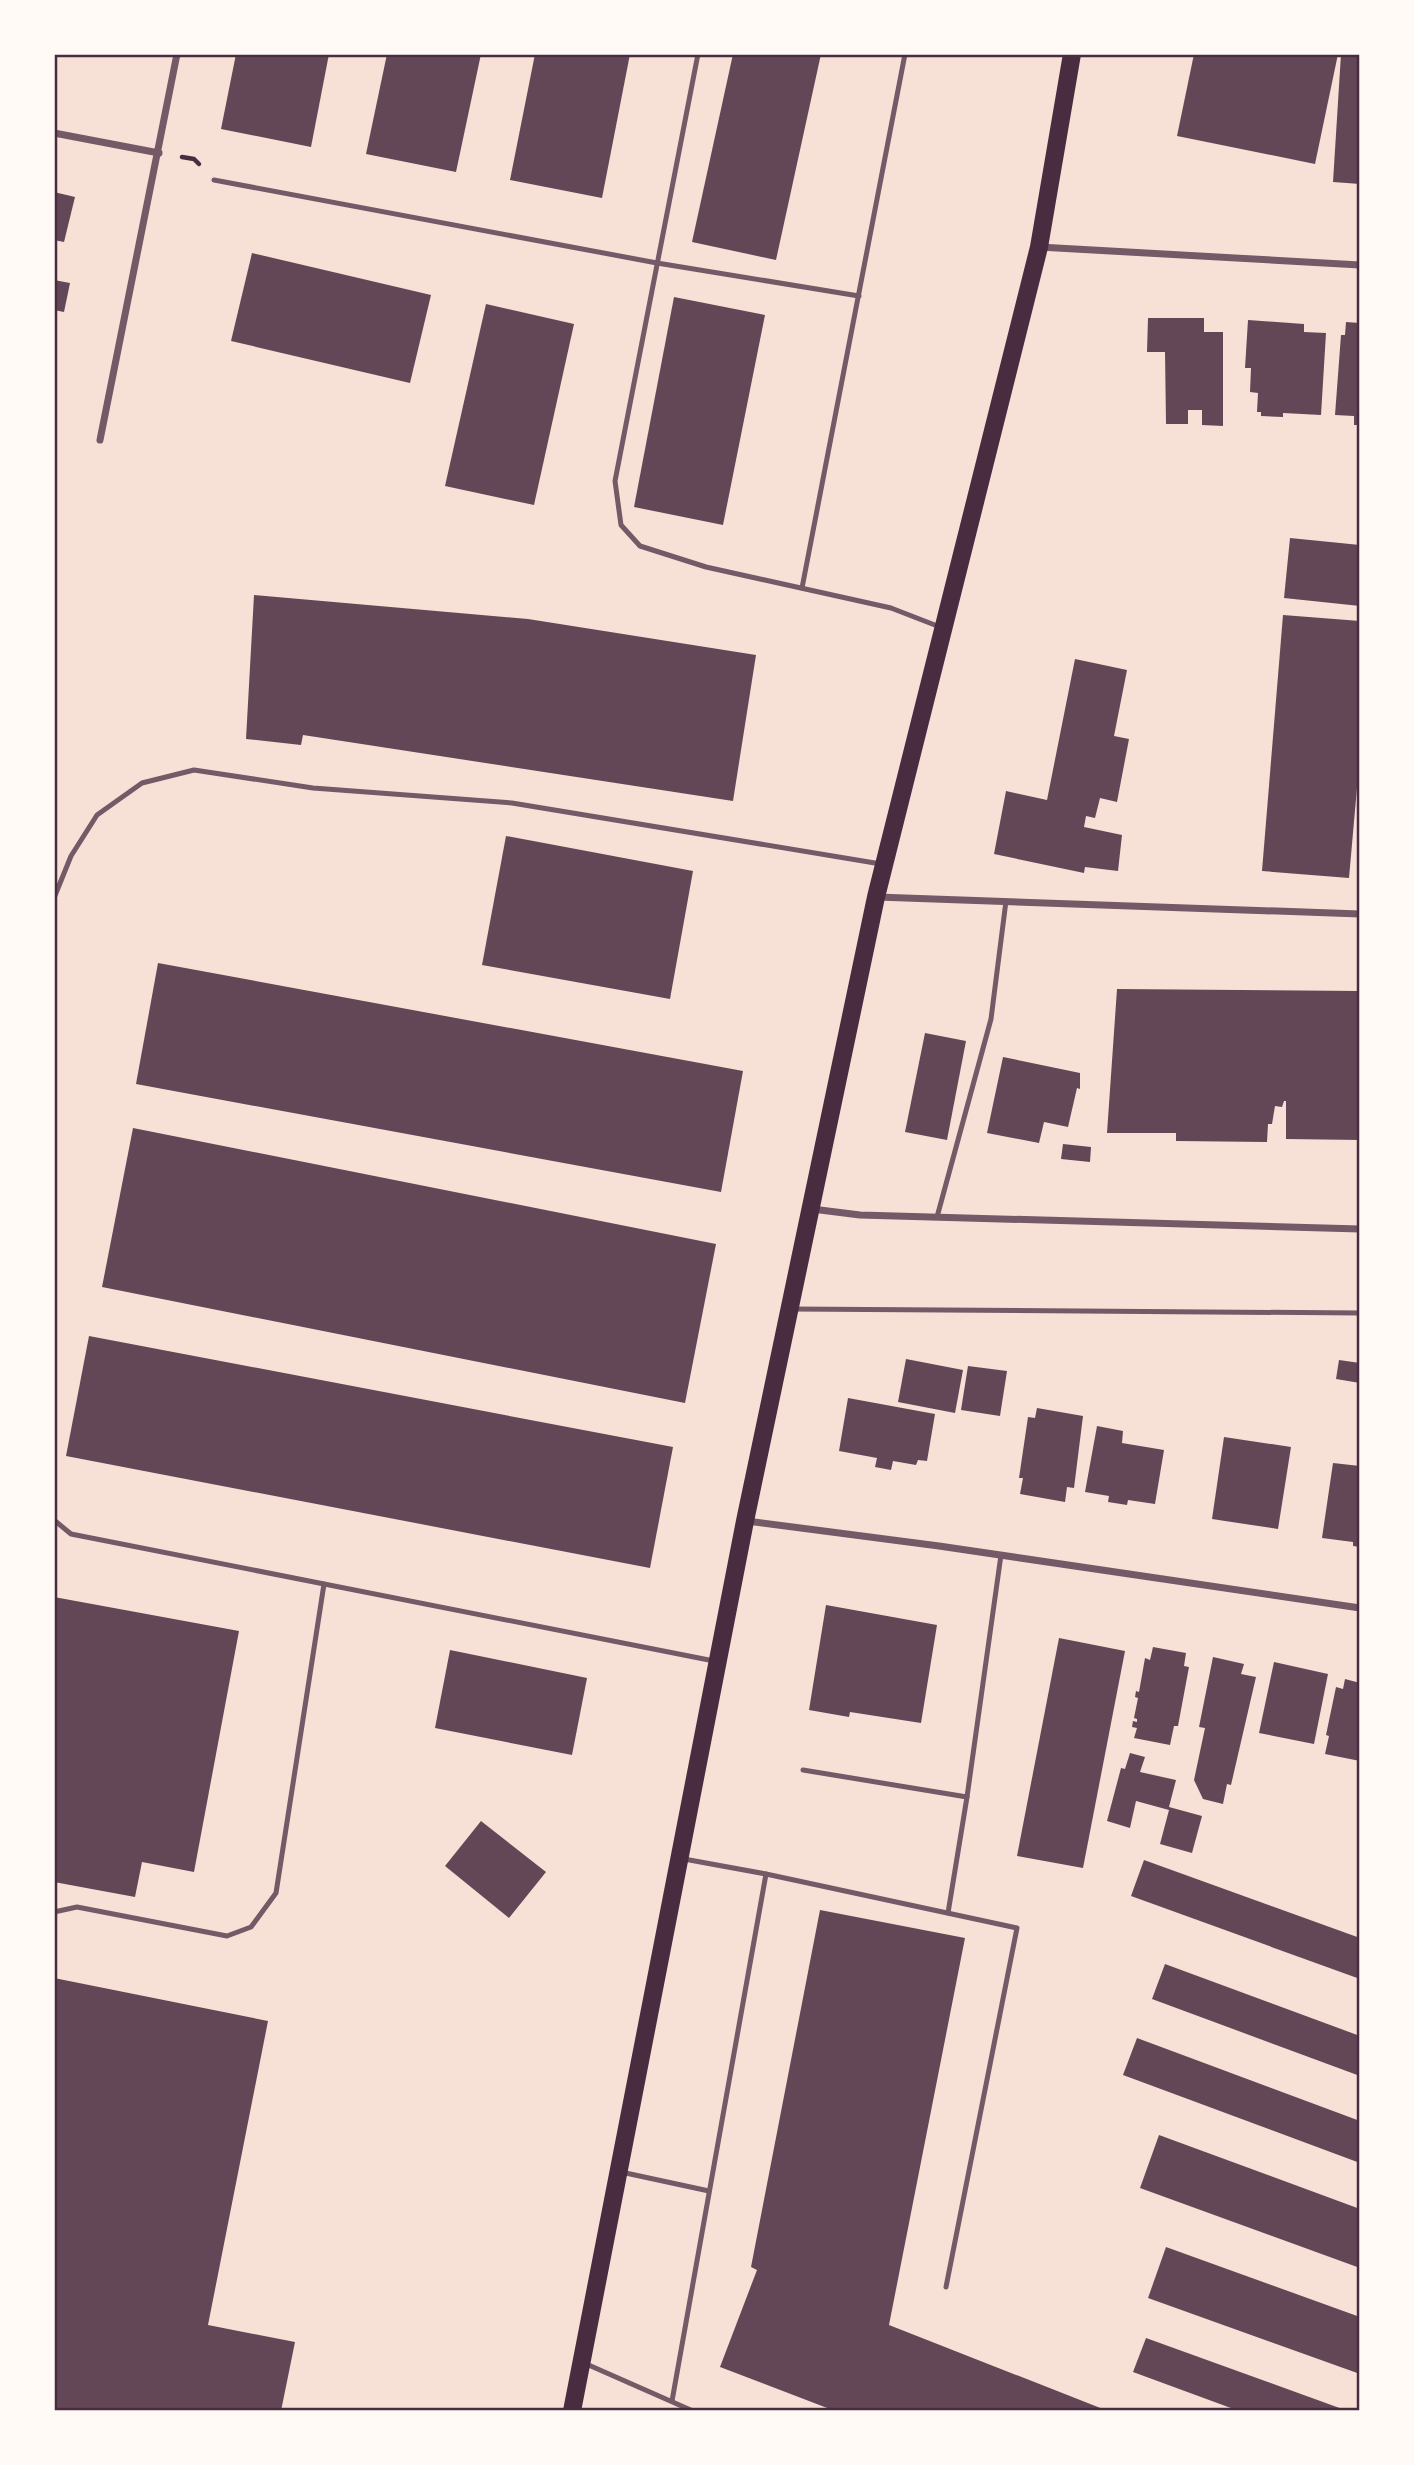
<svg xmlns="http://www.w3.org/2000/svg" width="1414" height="2465" viewBox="0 0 1414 2465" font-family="'PT Sans Narrow',sans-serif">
	<rect width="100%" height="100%" fill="#f7e1d7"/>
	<g fill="#644757">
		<path d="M236,54H329L311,147L221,129Z"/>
		<path d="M387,54H481L456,172L366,154Z"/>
		<path d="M535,54H630L602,198L510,180Z"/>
		<path d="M733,54H821L776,260L692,242Z"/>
		<path d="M1194,54H1338L1315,164L1177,136Z"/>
		<path d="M1341,54H1360V184L1333,182Z"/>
		<path d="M54,192L75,197L64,242L54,240Z"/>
		<path d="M252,253L431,295L410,383L231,341Z"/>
		<path d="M54,280L70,283L64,312L54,310Z"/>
		<path d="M674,297L765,315L723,525L634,507Z"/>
		<path d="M486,304L574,324L534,505L445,486Z"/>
		<path d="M1148,318H1204V332H1223V426L1202,425V410H1188V424H1166L1165,352H1147Z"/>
		<path d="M1248,320L1304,324V332L1326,333L1321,415L1283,413V417L1261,416V412H1257L1258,393L1250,392L1251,368H1245Z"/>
		<path d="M1346,322L1360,323V425H1354V416L1335,415L1341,335H1345Z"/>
		<path d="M1290,538L1360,545V606L1284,598Z"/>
		<path d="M254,595L528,619L756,655L733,801L303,735L301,745L246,739Z"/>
		<path d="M1283,615L1360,621V754L1349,878L1262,871Z"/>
		<path d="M1075,659L1127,670L1114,736L1129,739L1117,802L1100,798L1095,818L1086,816L1084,827L1122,835L1118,871L1085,867L1084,873L994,854L1006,791L1047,800Z"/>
		<path d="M506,836L693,871L670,999L482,965Z"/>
		<path d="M158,963L743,1071L721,1192L136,1084Z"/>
		<path d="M1117,989L1360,991V1140L1286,1139V1101H1284L1282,1107L1275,1106L1272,1124H1268L1267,1142L1176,1141V1133H1107Z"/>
		<path d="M925,1033L966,1041L947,1140L905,1132Z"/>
		<path d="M1003,1057L1080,1073V1089L1077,1088L1068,1127L1044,1122L1039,1143L987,1133Z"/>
		<path d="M133,1128L716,1244L685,1403L102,1287Z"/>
		<path d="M1063,1144L1091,1147L1090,1162L1061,1159Z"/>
		<path d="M89,1336L673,1447L650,1568L66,1456Z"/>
		<path d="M906,1359L963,1370L955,1413L898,1402Z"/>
		<path d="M1339,1360L1360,1363V1383L1336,1379Z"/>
		<path d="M968,1366L1007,1371L1000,1416L961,1410Z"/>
		<path d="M848,1398L935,1414L927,1461L918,1460L916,1465L893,1461L891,1470L875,1467L877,1458L839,1451Z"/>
		<path d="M1037,1408L1083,1416L1074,1488L1067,1487L1065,1502L1020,1494L1023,1478H1019L1028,1417L1035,1418Z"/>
		<path d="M1097,1426L1123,1431L1122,1443L1164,1450L1155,1504L1128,1500L1127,1505L1108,1502L1109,1496L1085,1492Z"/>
		<path d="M1224,1437L1291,1447L1278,1529L1212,1519Z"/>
		<path d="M1333,1463L1360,1466V1547L1353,1546V1542L1322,1538Z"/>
		<path d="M54,1597L239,1631L194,1872L142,1862L135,1897L54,1882Z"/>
		<path d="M826,1605L937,1625L921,1723L850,1712L849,1717L809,1710Z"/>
		<path d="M1059,1638L1125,1651L1083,1868L1017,1856Z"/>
		<path d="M1153,1647L1186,1653L1184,1666L1189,1667L1178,1726H1174L1170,1745L1134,1738L1137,1728L1132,1727L1133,1721L1137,1722V1719L1134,1718L1138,1698L1135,1697L1136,1691L1139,1692L1145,1658L1150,1660Z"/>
		<path d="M450,1650L587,1678L572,1755L435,1728Z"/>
		<path d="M1213,1657L1244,1664L1241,1674L1256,1677L1231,1785L1227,1784L1223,1804L1203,1799L1194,1780L1205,1728L1199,1727Z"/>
		<path d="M1274,1662L1328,1674L1314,1744L1259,1733Z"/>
		<path d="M1345,1679L1360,1683V1761L1325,1754L1329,1736L1326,1735L1336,1687L1343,1689Z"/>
		<path d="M1130,1753L1145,1757L1140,1772L1176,1780L1169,1807L1202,1816L1192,1853L1160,1844L1169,1810L1136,1801L1130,1828L1107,1821L1121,1768L1125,1769Z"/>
		<path d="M481,1821L546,1872L509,1918L445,1866Z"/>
		<path d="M1144,1860L1360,1938V1979L1131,1896Z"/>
		<path d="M820,1910L965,1938L889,2325L1108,2411H835L720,2367L757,2270L751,2267Z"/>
		<path d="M1165,1964L1360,2036V2076L1152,1999Z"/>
		<path d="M54,1978L268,2021L208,2325L295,2342L281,2411H54Z"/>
		<path d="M1137,2038L1360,2121V2163L1123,2075Z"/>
		<path d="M1159,2135L1360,2209V2268L1140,2188Z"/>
		<path d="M1166,2247L1360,2317V2374L1148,2298Z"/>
		<path d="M1146,2338L1345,2410V2411H1239L1133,2372Z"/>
	</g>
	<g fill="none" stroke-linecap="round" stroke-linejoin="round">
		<path stroke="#4a2c40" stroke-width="4.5" d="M182,157L194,159L199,164"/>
		<g stroke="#755966" stroke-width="5">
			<path d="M698,54L615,481L621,525L640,546L706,567L891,608L940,627"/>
			<path d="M214,180L657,263L859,296"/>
			<path d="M802,588L905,54"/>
			<path d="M54,898L71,856L97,815L142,783L194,770L313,788L512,803L881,864"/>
			<path d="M937,1217L991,1019L1006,901"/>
			<path d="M792,1309L1360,1313"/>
			<path d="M54,1520L71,1534L714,1661"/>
			<path d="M803,1770L967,1797L1001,1555"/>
			<path d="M766,1874L1017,1928L946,2287"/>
			<path d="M54,1912L77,1907L227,1936L251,1927L276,1893L324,1584"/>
			<path d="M948,1913L967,1797"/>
			<path d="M621,2172L709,2191"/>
			<path d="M584,2363L693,2411"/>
			<path d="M672,2401L766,1874L684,1859"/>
		</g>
		<g stroke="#755966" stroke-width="7">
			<path d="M54,133L159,153"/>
			<path d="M1039,247L1360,265"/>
			<path d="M100,440L177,54"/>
			<path d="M877,897L1360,914"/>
			<path d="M812,1209L860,1215L1360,1229"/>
			<path d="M747,1521L939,1546L1360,1608"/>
		</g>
		<path stroke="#4a2c40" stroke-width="18" d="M572,2411L745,1521L876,897L1039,247L1072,54"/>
	</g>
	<rect width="1414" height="2465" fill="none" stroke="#fffaf5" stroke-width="112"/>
	<rect x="56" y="56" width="1302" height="2353" fill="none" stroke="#4a2c40" stroke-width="2.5"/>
</svg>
